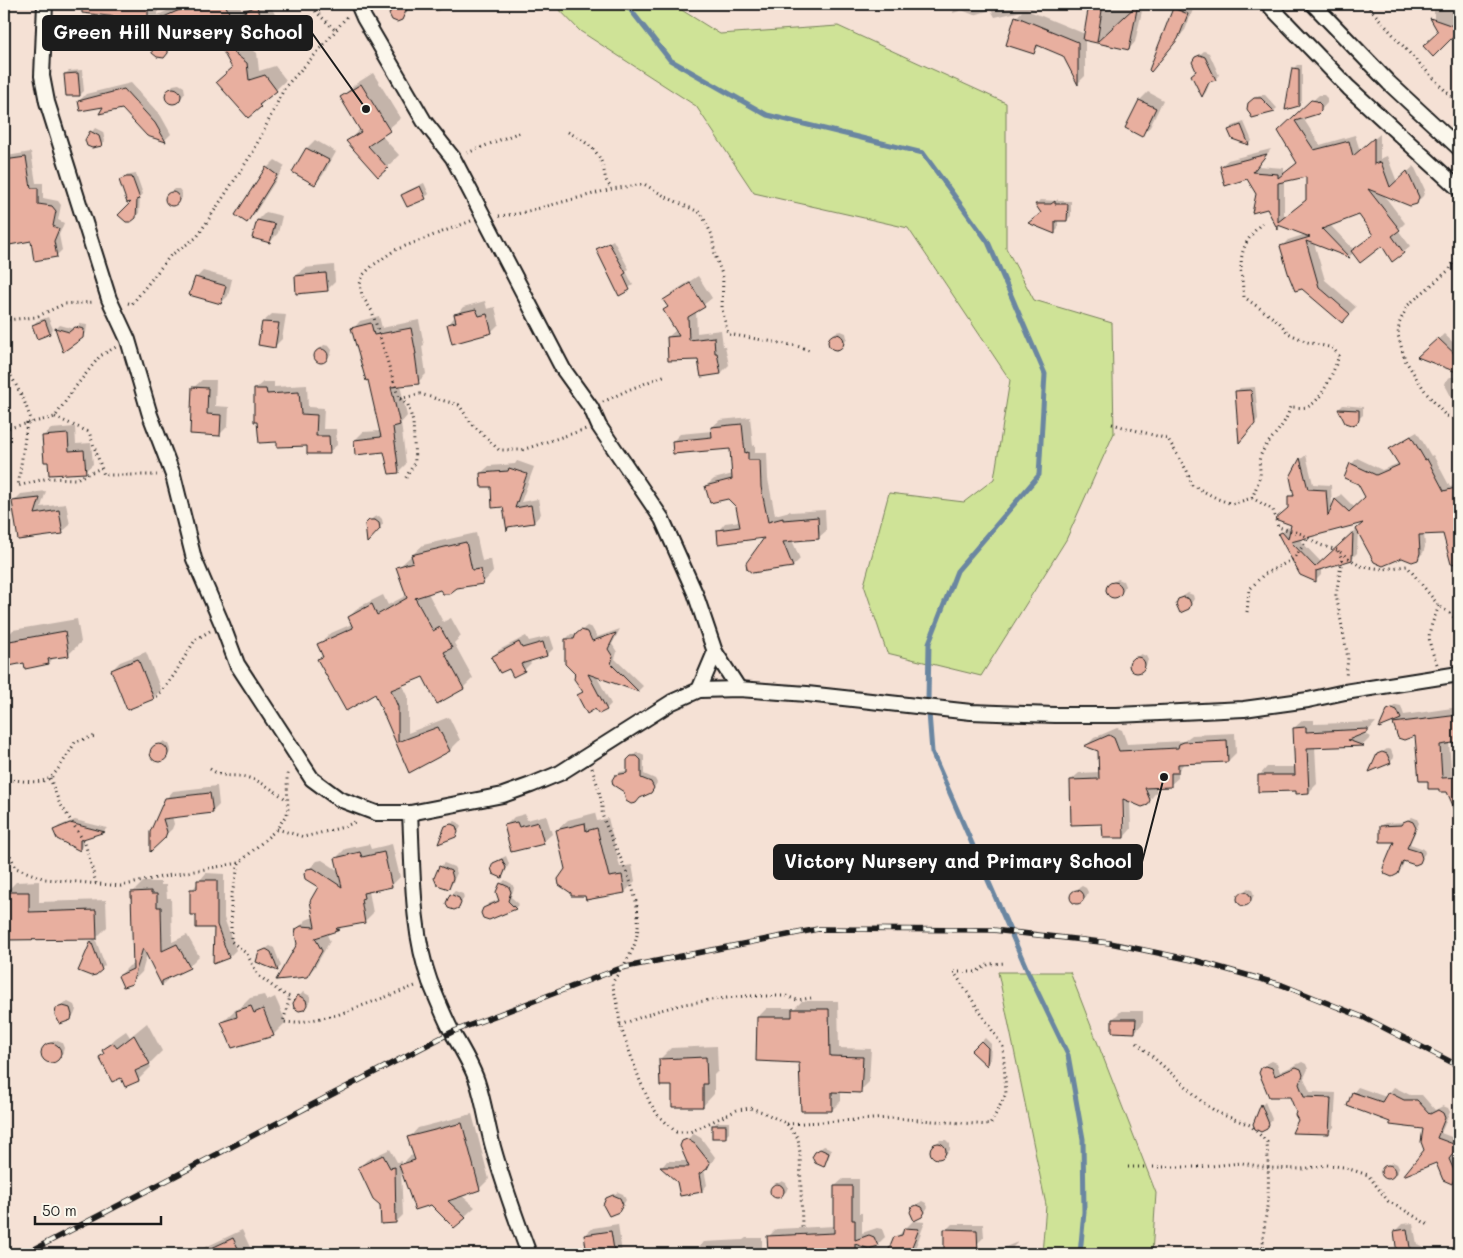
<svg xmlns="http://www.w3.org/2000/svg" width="1463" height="1258" viewBox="0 0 1463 1258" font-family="Mali,sans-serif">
	<rect width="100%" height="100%" fill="#f5e1d5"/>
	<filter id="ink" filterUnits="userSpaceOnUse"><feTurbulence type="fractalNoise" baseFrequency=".02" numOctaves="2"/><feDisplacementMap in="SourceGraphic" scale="10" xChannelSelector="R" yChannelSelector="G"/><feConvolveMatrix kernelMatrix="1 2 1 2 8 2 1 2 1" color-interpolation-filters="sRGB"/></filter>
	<g filter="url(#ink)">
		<g fill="#cfe397" stroke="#76805a">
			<path d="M554,4H672L720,34L838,26L1006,103V248L1034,300L1112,323L1114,433L1066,540L981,676L887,653L864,585L889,493L964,502L994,479L1010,380L908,228L754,193L696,106L580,31Z"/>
			<path d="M998,972H1070L1156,1193L1152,1254H1042L1046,1205Z"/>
		</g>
		<g fill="#0003" fill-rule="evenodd">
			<path d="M92,4H158V15L182,4H239L242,10L253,4H270L278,21L268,31L245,44L257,53L259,71L275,66L286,80L248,117L218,82L233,67L208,20L178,35V42L163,56L155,33L126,34L132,28L127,17L91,13Z"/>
			<path d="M403,4L409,7L406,14L402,19Z"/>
			<path d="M409,4H423L415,11Z"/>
			<path d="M432,4H452L436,12Z"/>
			<path d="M955,4H1051L1027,10L1085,34L1090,4H1138L1139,11H1142L1135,42L1129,49L1085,39V76L1078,83L1063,55L1040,45L1034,52L1017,17L1022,11L995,17L991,10L974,15L962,10L953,13Z"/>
			<path d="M1180,4H1187L1194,7L1185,30L1151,70L1174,9Z"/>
			<path d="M1440,4L1459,12V33L1452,36L1439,32L1434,22V10Z"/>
			<path d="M1204,51L1209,53L1219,75L1215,79L1211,80L1206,92L1203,95L1196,58Z"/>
			<path d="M1297,65H1302V101L1298,105L1293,69Z"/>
			<path d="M82,70L84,91L80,95L65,74L69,71Z"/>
			<path d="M373,73L401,118L381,135L399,155L387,167L348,141L361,128L342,97L354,85Z"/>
			<path d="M131,83L161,116L171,134L165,140L148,135L123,107L79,101L86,94Z"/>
			<path d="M179,84L184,87L185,93L178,102L172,103L167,101L166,95L173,85Z"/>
			<path d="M1148,92L1163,100L1150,127L1141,135L1126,128L1140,100Z"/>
			<path d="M1259,95H1265L1277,108L1274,111L1253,99Z"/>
			<path d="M1319,95H1324L1327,98V103L1318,113L1303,118L1320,145L1355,135L1360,151L1380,134V159L1387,156L1397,182L1414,166L1425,190L1423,196L1416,203L1383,194L1405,223L1398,230L1410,246L1403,252L1382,245L1353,253L1350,256L1314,243L1325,280L1356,307L1342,321L1282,246L1288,240L1306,234L1281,225L1278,228L1248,178L1221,166L1228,160L1271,149L1258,166L1284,168V173L1298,162L1286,125ZM1307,175V199L1284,217V181ZM1359,214L1374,234L1354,250L1330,225Z"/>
			<path d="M1244,122L1252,141L1249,144L1233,138L1229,130L1233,126Z"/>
			<path d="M95,128L103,132L105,141L102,145L86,140Z"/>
			<path d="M315,140L336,152L323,175L315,184L294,172L307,148Z"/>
			<path d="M31,152L36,183H43V198L58,201L61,205L58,220L64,223L59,235L62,250L56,256L32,240L4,245V221H8L5,199L7,197L4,175V159L7,156Z"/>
			<path d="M275,160L285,166L255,213L247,221L267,168Z"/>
			<path d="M136,174L143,194L140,197L139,213L131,221L136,199L121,180L124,176Z"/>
			<path d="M424,183L429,194L425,197L403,195L407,191Z"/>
			<path d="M174,189H179L182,193V198L173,205H169L166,201V196Z"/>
			<path d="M1058,199V201H1071V216L1067,220H1058V229L1054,233L1036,204L1040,200L1056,201Z"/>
			<path d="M266,212L282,216L278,233L270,242L258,220Z"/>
			<path d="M613,240L629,269L626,271L633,285L619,294L597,250Z"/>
			<path d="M334,265L335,282L327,290L296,276L304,268Z"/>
			<path d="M203,271L232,279L228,296L221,303L196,278Z"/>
			<path d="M698,276L712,298L696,311L697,333L721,330L723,346H725L729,365L721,373L702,376L699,359L668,337L676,330L664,311L669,306L665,300L673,292Z"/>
			<path d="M485,301L487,309L495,307L499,324L491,332L448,325L463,307Z"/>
			<path d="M272,314L286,315L282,339L274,347L263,322Z"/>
			<path d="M379,316L382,328L419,320L424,345L422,346L426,374L418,382L400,385L407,416L401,423L406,464L398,472L385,450L355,440L363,432L381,431L369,379L353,329L360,321Z"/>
			<path d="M48,317L53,329L50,333L38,337L33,325L37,321Z"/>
			<path d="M80,324L87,325L86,333L64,350L57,328L60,325L74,329Z"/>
			<path d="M841,331L846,333L847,338L841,347L836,349L831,346L829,341L836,332Z"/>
			<path d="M1444,334L1457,346L1459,344V368L1456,370L1420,357Z"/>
			<path d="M324,345L329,346L332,350L331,354L323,362L318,361L315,358L316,353Z"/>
			<path d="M1450,377H1459V396L1454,402L1444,383Z"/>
			<path d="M202,380H216L215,406L229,407L228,426L220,434L191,433L193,388Z"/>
			<path d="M263,382H274V387L307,385L308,407L324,408L323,429H336L337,445L329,452L308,445L278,441L255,389Z"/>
			<path d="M1255,387L1258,419L1243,437L1236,392L1240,388Z"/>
			<path d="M1343,405L1363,407V415L1355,422H1346L1339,409Z"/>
			<path d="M750,417L753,446L755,445V453H767L768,479L775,515L790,511L791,512L825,510L826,531L818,538L792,540L800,559L793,566L753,572L767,536L718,531L725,523L740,521L737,506L728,497L706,486L714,479L733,474L732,447L673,441L680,434L712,431V427L720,420Z"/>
			<path d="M75,427L76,444L91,443L93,464L85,471L49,461L43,436L51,429Z"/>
			<path d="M1459,427V439L1455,434Z"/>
			<path d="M1417,432L1431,456L1433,455L1450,487L1459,484V552L1458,553L1444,532L1424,533L1425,547L1423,553L1417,559L1358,530L1357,553L1351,559L1321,568V575L1316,580L1301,574L1279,535L1288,527L1291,531L1292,524L1290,497L1295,492L1291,477L1301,459L1306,455L1313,484L1331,485L1332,508L1336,499L1341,494L1355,508L1367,497L1352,464L1357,458L1382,470L1399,463L1391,449L1396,444ZM1366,521L1321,562L1299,539Z"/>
			<path d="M517,461L534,467L521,502L538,499L541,514L534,522L511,525L508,529L504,506L492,485L481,473L489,466L515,464Z"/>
			<path d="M46,491L41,507L66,504L70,525L62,532L14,501L21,494Z"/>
			<path d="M379,516L382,519L383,524L368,540L366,525L374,517Z"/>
			<path d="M476,533L482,561L491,559L493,572L483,583L441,589L428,593L443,622L451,618L461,636L454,643L473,678L463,688L423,675L402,684L408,696V733L449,717L460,740L450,750L409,771L376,692L319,659L323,654L319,644L329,634L352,624L349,617L359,607L383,595L388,605L407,595L398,568L423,545Z"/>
			<path d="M1459,574V598L1456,599L1454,579Z"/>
			<path d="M1118,579L1123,581L1125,586L1123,591L1114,597L1109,595L1107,590L1109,585Z"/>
			<path d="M1188,593L1193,595L1194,599L1188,608L1179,599Z"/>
			<path d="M77,619L81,642L68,655L55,657L48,663L25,662L5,665L4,640L13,630Z"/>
			<path d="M587,626L592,628L597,637L620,629L612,644L617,652L615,659L643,686L638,691L596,675L611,704L606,709L596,708L578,696L584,690L577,673L566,639L571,634H577Z"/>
			<path d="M526,636L529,641L550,636L554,648L547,655L529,660L531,663L524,670L509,667L492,657L499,650Z"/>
			<path d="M146,652L161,690L153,698L112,670L120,662Z"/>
			<path d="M1141,654L1146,656L1148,660L1146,665L1137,672L1132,670L1130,665L1132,660Z"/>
			<path d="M1396,705L1401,706L1404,715L1459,707V741L1449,743L1452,778L1429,780L1416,734L1394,724L1400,718L1388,710Z"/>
			<path d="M1303,720H1314V724L1376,722L1368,731L1361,733L1371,737L1364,744L1315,747L1317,784L1309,792L1297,790L1259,776L1267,767H1296L1294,728Z"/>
			<path d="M1117,728L1122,730L1127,744L1184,741L1192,735L1235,733L1236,753L1228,761L1185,762L1178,771V778L1170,785L1155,786L1157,791L1147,804L1130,801L1131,829L1124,837L1104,823L1071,780L1079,773L1100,772L1099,751L1087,745L1094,738ZM1122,793H1124L1125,831H1123Z"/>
			<path d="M164,741L169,744L171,749L169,754L159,761L153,758L152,753L154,748Z"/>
			<path d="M1387,749L1391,750L1394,758L1390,762L1378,755Z"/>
			<path d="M636,753H641L644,756V774L655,779L657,783L651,792L625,791L616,776L620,772L629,770V761Z"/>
			<path d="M217,786L219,805L212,812L172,816L174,824L172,829L151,849L166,799L173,791Z"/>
			<path d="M595,813L597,821L608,818L620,867L632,865L635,881L625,892L586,895L567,869L557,830L568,820Z"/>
			<path d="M525,814L527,820L546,815L552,834L543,842L505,826L514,817Z"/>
			<path d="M1412,817L1417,819L1419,823L1410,844L1424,849L1425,853L1419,862L1405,860L1401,869L1397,873L1396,841L1381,826L1385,823L1405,822Z"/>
			<path d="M75,820L107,828L104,831L83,837V845L80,849L55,830L59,826Z"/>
			<path d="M455,821L459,823L461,827L455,836L446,827Z"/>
			<path d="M369,844L371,849L392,844L400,877L391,886L369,891L373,913L364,922L343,925L340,929L326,933L330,941L315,967L306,976L297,930L306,920L311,918H314L320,887L308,870L317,861L322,860L339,871L336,858L345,849Z"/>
			<path d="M506,856L509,864L505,872L502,876L494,864L498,860Z"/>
			<path d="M444,863L454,867L457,873L452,884L448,888L440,867Z"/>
			<path d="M206,873L224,874V918L236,950L229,957L214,962L215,926L198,913L192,890Z"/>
			<path d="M505,880L512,884L514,888L511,897L519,904L515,908L489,919L484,908L488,904L500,899L501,884Z"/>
			<path d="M39,881V902L106,900L107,927L96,938H6L5,893L16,882Z"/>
			<path d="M143,882H161V885H166L167,898H171L172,942L187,935L199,956L189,966L172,975L163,984L147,954L142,972L131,983L119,976L129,966L134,964L133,892Z"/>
			<path d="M1082,886L1086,888L1088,892L1086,897L1077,903L1073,901L1071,897L1073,892Z"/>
			<path d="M1248,888L1252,890L1254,895L1252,899L1244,905L1239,904L1238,899L1239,895Z"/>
			<path d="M455,891L463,894L464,898L458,907L451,895Z"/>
			<path d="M95,938L105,965L101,969L80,970L92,941Z"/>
			<path d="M270,946L274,948L281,966L278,969L257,961L260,953Z"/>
			<path d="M303,992L310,996V1001L304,1009L294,1003Z"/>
			<path d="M264,995L267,1001L275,997L286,1022L273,1035L222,1022L235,1010L240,1008L250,998Z"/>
			<path d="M802,1001H838L839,1048L871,1049L869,1082L860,1091H841V1101L832,1110L801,1061L758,1017L767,1008H795Z"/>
			<path d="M68,1002L74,1005L76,1010L74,1015L70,1019L57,1009L62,1005Z"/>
			<path d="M1121,1011H1143V1023L1135,1032L1113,1019Z"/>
			<path d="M147,1023L162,1051L149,1064L151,1067L138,1080L103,1050L116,1038L126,1031L130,1037Z"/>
			<path d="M985,1038L991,1044L990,1061L987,1064L973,1051Z"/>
			<path d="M55,1040L62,1043L64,1048L62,1055L57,1059L50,1062L45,1059L42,1053L45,1047Z"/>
			<path d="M717,1046L718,1071L714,1075V1094L703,1106L673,1084L660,1059L671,1048Z"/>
			<path d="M1272,1061L1277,1063L1280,1072L1302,1062L1306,1064L1308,1069L1304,1078L1310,1092L1336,1093L1334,1127L1329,1133L1299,1120L1298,1112L1290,1096L1262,1068L1268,1063Z"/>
			<path d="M1358,1087L1386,1097L1394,1087L1410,1095H1422L1435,1110L1443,1106L1448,1108L1450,1112L1441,1133L1459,1140V1145L1453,1154L1459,1168L1456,1177L1451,1182L1437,1162L1425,1150V1128L1392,1121L1349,1106L1354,1092Z"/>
			<path d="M1265,1102L1272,1119L1266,1128L1254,1124L1262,1105Z"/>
			<path d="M472,1114L489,1179L479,1189L461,1195L475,1207L454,1226L401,1171L403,1215L396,1222L382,1205L360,1167L367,1160L390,1149L397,1162L401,1161V1165L410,1156L415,1155L409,1138L418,1128Z"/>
			<path d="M717,1122H729V1133L725,1137L713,1126Z"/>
			<path d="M694,1134L701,1138L715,1157L712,1162L704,1169L707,1185L702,1191L678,1182L662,1167L667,1161H688L683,1142Z"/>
			<path d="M940,1140H946L950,1144V1150L941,1159H936L931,1154V1149Z"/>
			<path d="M824,1146L832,1149L827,1161L824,1165L816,1152Z"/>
			<path d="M1393,1162L1397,1164L1399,1168L1397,1173L1388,1178L1384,1177L1382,1172L1384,1168Z"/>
			<path d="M843,1179H859V1213H862V1233L877,1228L882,1229L885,1237L877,1245L864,1250L865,1254H841L838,1247L769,1236L776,1229L835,1226V1186Z"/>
			<path d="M782,1181L786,1183L788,1187L786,1192L777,1197L773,1196L771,1191L773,1187Z"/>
			<path d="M618,1192L623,1194L626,1200L619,1211L607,1199Z"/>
			<path d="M922,1201L926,1203L928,1207L922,1216L913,1207Z"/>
			<path d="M913,1221L925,1222L916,1246L948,1248L947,1254H890L896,1238Z"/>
			<path d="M1413,1223L1417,1244L1428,1249L1430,1254H1393H1398L1395,1231L1402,1224Z"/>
			<path d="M618,1224L622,1254H588L585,1235L593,1228Z"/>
			<path d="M952,1224H983L984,1237L978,1243L946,1230Z"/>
			<path d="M242,1230L253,1254H191Z"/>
			<path d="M746,1238H762V1254H698V1249L704,1242L743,1240Z"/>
			<path d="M1018,1242L1013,1247L1015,1254H988Z"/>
			<path d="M1446,1252L1450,1254H1439Z"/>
		</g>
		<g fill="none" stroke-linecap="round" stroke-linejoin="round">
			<path stroke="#6b86a1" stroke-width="5" d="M626,4L670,60L767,115L923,153L988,242L1045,374L1039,475L957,571L929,643L928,700L932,752L1028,972L1068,1055L1083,1139L1084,1212L1080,1254"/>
		</g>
		<g fill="#e8af9f" stroke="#1c1c1c" fill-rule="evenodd">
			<path d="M82,4H148V24L193,4H225L232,19L256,5L268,32L233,52L247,63L249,80L265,75L277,91L259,105L261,107L248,118L216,82L232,68L207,22L168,41V53L164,58L157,57L152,53L153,34L123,35L131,32L130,29H126V18L82,13Z"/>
			<path d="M405,4H409L402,20L397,22L392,20L389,14L392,9Z"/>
			<path d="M1089,4H1103L1097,42L1138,4L1129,50L1083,40Z"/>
			<path d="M1173,8L1188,14L1178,39L1151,72L1149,70Z"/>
			<path d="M1015,16L1078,42V85L1063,56L1037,45L1034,54L1006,45Z"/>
			<path d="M1430,18L1459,28V34L1453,37L1433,57L1423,46L1438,32Z"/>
			<path d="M1200,55L1205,57L1216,80L1209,82L1202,97L1191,75L1196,71L1192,62L1195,57Z"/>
			<path d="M1292,68L1299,69V106L1285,110Z"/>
			<path d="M78,73L80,96H66L64,74Z"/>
			<path d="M361,84L390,131L368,146L388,168L378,177L346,141L361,132L340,97Z"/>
			<circle cx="173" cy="96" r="8"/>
			<path d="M124,89L155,123L166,142L147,136L122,109L99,114L103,107L80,111L78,101Z"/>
			<path d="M1254,98H1261L1275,112L1252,118L1247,109L1248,103Z"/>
			<path d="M1139,100L1156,108L1142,137L1125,128Z"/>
			<path d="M1311,100L1317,101L1321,105V111L1318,114L1295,121L1314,150L1349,141L1353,156L1374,138V164L1381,162L1390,187L1407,171L1419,197L1417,204L1410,206L1368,189L1400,230L1392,236L1404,253L1392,262L1382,246L1360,263L1351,251L1373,235L1359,215L1322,229L1350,258L1306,241L1319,287L1350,314L1342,323L1302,289L1295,291L1289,276L1280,246L1310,237L1278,225V230L1267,209L1252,213L1256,194L1247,179L1225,186L1220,166L1267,154L1253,172L1278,174V178L1297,163L1278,131ZM1306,177V200L1278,222V183Z"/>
			<path d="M1241,125L1249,145L1232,139L1228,130Z"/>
			<path d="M90,131L99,136L102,146L92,148L87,146L85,140Z"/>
			<path d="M306,148L329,160L315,185L292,172Z"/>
			<path d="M26,157L31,188H38V204L52,206L56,211L53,226L59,229L54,241L57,257L34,261L31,241L4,246V230L9,229L4,202V199L6,198L4,184V160Z"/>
			<path d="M266,167L277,175L247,223L235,215Z"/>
			<path d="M126,177H132L140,199L137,200L136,218L131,222H126L118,215L131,202L127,203L119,180Z"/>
			<path d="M420,186L426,199L407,207L401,195Z"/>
			<circle cx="172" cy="199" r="7"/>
			<path d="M1055,201V204H1068L1067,221H1055V234L1028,223L1041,213L1035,204H1051Z"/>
			<path d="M257,220L275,224L270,243L252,238Z"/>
			<path d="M609,243L626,273L623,275L630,290L619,296L596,249Z"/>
			<path d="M326,273L328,291L296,294L295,276Z"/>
			<path d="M195,277L226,286L221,304L189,295Z"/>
			<path d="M690,283L705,307L688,317L689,340L714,337L715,353H717L721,374L701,377L698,360L668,361L667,337L679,336L663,310L668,307L663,300Z"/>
			<path d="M476,309L479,316L487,314L492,333L452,344L447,324L456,322L454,314Z"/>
			<path d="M45,320L50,334L37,339L32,325Z"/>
			<path d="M262,322L279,323L275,348L258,345Z"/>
			<path d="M371,323L374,335L411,328L416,354H415L419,384L391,387L400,425L393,427L399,473L389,474L384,452L355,455L354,440L381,437L368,380L366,381L351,328Z"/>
			<path d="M75,327L84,329L83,338L63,352L55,328L69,332Z"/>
			<circle cx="836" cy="342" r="8"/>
			<path d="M1438,338L1459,358V373L1417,357Z"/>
			<circle cx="321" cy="356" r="7"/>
			<path d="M192,387L208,388L207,414L221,415L220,436L190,434Z"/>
			<path d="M254,389H266L267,394L299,392L301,414L317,415L316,436H329L330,454H307V446L277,447V442L259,443L257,422H254Z"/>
			<path d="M1251,390L1255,424L1239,443L1235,391Z"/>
			<path d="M1338,409L1359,410V420L1356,424L1351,425L1345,423Z"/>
			<path d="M742,424L745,453L748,452V460H760L761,487L768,522L783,518V520L818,517L819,539L783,542L793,567L752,573L747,569L746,563L764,538L718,544L717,530L740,527L736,507L728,499L710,503L705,486L732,479L730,449L673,454L672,441L712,437L711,427Z"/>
			<path d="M68,434L69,451L84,450L86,473L49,475L48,462H44L42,436Z"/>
			<path d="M1411,436L1425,460L1427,459L1444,491L1455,488L1456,533L1459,535V555L1457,554V563L1451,564L1443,534L1419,535L1420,553L1418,560L1412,562L1402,558L1383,566L1374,562L1356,529L1363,523L1291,542L1315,567L1353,532L1352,560L1316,571V582L1300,575L1278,534L1282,532L1288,539L1291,525L1275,519L1288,508V496H1294L1290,477L1300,458L1308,489L1326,490L1328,516L1335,499L1349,512L1365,497L1358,484L1344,478L1350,463L1376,475L1399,465L1389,449Z"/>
			<path d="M509,468L527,474L515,508L531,505L534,523L508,527L507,531L503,507L492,508L491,487H481L480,473L508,471Z"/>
			<path d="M40,498L35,514L59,510L63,534L18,540L12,501Z"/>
			<path d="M369,520H375L379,523L380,529L367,543L365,524Z"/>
			<path d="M466,542L472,570L481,569L483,584L457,588L449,594H443L440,590L415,598L433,631L440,627L452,648L444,652L464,689L437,704L423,677L391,690L398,707V742L438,727L450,751L409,773L375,694L346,711L317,659L323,657L317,644L353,628L348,617L372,604L377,615L407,598L396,567L413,562L411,555Z"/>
			<circle cx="1114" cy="590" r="8"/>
			<path d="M1184,597L1189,599L1191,604L1189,609L1180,613L1176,604L1178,599Z"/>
			<path d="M581,630L588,632L592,641L616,633L608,649L613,657L611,664L639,692L588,674L607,710L599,714L595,709L587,714L577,695L583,692L574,679L575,674L565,664V639H574L576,634Z"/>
			<path d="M65,631L69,656L48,659L49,664L25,669L24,663L4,667V642Z"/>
			<path d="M519,642L522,648L543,642L547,656L521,664L525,671L513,677L509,669L500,673L491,657Z"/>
			<circle cx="1137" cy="665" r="8"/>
			<path d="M138,659L154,699L127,710L111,670Z"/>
			<path d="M1392,708L1397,710L1401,719L1379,728L1387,710Z"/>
			<path d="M1459,715V742L1440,745L1442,778L1459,777V819L1447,792H1439V789H1428V781H1419L1415,736L1404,740L1398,738L1393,723Z"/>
			<path d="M1306,727V732L1368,729V732L1348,740L1364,746L1307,748L1309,793L1296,794V791L1258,792V775H1295L1293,728Z"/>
			<path d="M1109,735L1114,738L1119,751L1178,748L1179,744L1184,742L1227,740L1228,762L1178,764V773H1171V787L1145,788L1150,800L1148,805L1142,807L1123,799L1124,838H1103L1102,824L1071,825L1070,780L1099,779L1098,751L1084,746Z"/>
			<circle cx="159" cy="753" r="9"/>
			<path d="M1382,752L1387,754L1391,763L1369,772L1377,754Z"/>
			<path d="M631,756H637L641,760V778L651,782L654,788L651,793L640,798L636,803L631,804L626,801L624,792L613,785L612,780L615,775L627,773V760Z"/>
			<path d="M210,793L213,813L163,819L167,832L165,838L150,852V832L165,798Z"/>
			<path d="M1408,820L1413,822L1416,828L1407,848L1420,852L1422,858L1420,863L1415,865L1403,861L1398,874L1392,877L1385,874L1383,868L1394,842H1380V826L1401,825L1403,822Z"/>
			<path d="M517,822L519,827L538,822L544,844L511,852L504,825Z"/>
			<path d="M70,823L105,832L80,840V851L57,839L53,830Z"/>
			<path d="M585,823L586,831L597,828L609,877L622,875L625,893L586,900L585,896H571V893L559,885L558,879L565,869L556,830Z"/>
			<path d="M451,824L456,826L458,832L456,837L438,844L445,826Z"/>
			<path d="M360,852L362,857L384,852L392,887L363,893L364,898L361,899L365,923L337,928L336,929L340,930L315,938L322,951L307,977L276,980L297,944L295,934L296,929L301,926L315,927L310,901L318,887L305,879L304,874L307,869L313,868L342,887L335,858Z"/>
			<path d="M502,859L506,868L502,878L493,874L491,868L493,863Z"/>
			<path d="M439,866L451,871L453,878L449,889L437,885L434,878Z"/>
			<path d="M197,880H217V925L229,958L213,964L214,928H196V915H190V889H197Z"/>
			<path d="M500,883L509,887L511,892L508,901L516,909L489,920L483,918L481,913L483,908L499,901L496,892Z"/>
			<circle cx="1077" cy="897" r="7"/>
			<path d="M151,891V894H157V907H161L162,951L177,944L190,968L162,981V986L143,948L132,984L123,987L118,976L133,969L131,892Z"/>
			<circle cx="1244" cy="899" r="7"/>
			<path d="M4,892H29V912L96,910L97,939L5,940Z"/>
			<path d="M450,894L459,898L461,903L459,908L454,910L448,908L446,903Z"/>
			<path d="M91,941L102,970L96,975L91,976L78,971Z"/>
			<path d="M266,949L271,952L278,971L256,962L259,952Z"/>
			<path d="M298,995L306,1000L307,1005L304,1010L299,1011L294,1008L293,1003Z"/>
			<path d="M63,1006L70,1008L72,1015L71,1020L60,1024L55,1015L56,1008Z"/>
			<path d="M251,1006L254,1013L263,1009L274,1036L232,1048L221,1022L237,1017L236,1011Z"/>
			<path d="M792,1009H829L830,1056L863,1057L861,1093L832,1092V1111H801L799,1063L756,1061L757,1017H792Z"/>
			<path d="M1112,1019H1136L1135,1033L1112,1032Z"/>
			<path d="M134,1035L150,1064L135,1071L139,1081L125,1087L121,1078L112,1082L99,1057L104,1054L102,1050L113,1043L117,1048Z"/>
			<path d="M981,1041L988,1048L987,1066L971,1051Z"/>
			<circle cx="51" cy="1053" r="10"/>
			<path d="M706,1057L707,1084H703V1107H672V1086H660L659,1059Z"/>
			<path d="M1266,1066L1272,1068L1275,1076L1296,1067L1301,1069L1303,1075L1299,1084L1304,1097L1331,1098L1329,1134L1292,1133L1298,1120L1295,1115L1296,1112L1290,1097H1269L1259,1073L1261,1068Z"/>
			<path d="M1352,1092L1382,1102L1388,1092L1404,1100H1417L1430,1114L1438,1110L1443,1113L1445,1118L1437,1138L1459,1146L1449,1159L1456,1175L1452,1184L1443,1180L1436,1163L1403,1176L1424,1150L1421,1142L1423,1129L1390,1125V1122L1347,1106Z"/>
			<path d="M1261,1104L1269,1124L1267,1129L1261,1132L1255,1129L1253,1124Z"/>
			<path d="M462,1123L480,1190L448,1201L466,1218L454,1228L431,1205L415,1210L399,1165L415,1160L407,1137Z"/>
			<rect x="712" y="1125" width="14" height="13"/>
			<path d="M687,1139L695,1144L710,1163L707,1169L699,1174L702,1192L680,1196L677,1182L660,1167H689L680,1146L682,1141Z"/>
			<circle cx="938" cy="1151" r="8"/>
			<path d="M820,1149L829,1153L824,1167L815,1163L812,1157L815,1152Z"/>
			<path d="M383,1155L390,1168L395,1167L396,1223L381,1224L380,1205L373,1199L358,1167Z"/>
			<circle cx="1388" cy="1172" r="7"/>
			<circle cx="777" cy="1191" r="7"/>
			<path d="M834,1186H852V1220H855V1240L869,1235L874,1237L878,1246L869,1249L855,1244V1253H837V1248L768,1251L767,1236L834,1233Z"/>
			<path d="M613,1195L620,1198L623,1205L619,1212L609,1216L603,1205L606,1198Z"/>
			<path d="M917,1205L922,1207L925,1212L922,1217L914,1221L910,1212L912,1207Z"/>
			<path d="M904,1228L919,1229L909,1254H887L894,1237L902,1235Z"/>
			<path d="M944,1229L977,1230L978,1254H944Z"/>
			<path d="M1407,1229L1411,1254H1397L1394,1231Z"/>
			<path d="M611,1231L614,1250L587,1254L584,1235Z"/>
			<path d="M233,1238L241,1254H199Z"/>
		</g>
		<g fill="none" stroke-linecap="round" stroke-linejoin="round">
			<g stroke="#1c1c1c" stroke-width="18">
				<g id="street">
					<path d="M45,4L42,76L47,102L109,299L128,340L150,415L173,475L194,559L222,624L237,664L312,779L339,799L376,813H410L503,795L531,785L560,773L672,702L699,690L739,689L807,694L971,712L1055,715H1117L1244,709L1308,700L1345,692L1459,674"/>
					<path d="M358,4L364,18L424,121L453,158L563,369L591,408L599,426L662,519L695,593L715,652L739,689"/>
					<path d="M1268,4L1349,88L1459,189"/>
					<path d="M1313,4L1389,83L1459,148"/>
					<path d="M699,690L715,652"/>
					<path d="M410,813C413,867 411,930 430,982C437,999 444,1017 453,1034C462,1049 471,1064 477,1081C484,1102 487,1125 493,1147C503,1183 516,1219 529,1254"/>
				</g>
			</g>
			<g stroke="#1c1c1c" stroke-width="3" stroke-dasharray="1 4" stroke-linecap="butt">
				<path d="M308,4L336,31"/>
				<path d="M1366,4L1413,57L1459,105"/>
				<path d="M568,132C584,141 598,148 603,167C606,177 604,181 612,188"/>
				<path d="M467,153L520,132"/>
				<path d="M499,216L517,214L612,189L644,184L666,197L701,213L712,235L715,255L723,277L722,309L728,334L797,346L812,351"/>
				<path d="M471,221L395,250L372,266L363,275L360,284L362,296L372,311L399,399L420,394L459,405L471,423L499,450H522L586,429"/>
				<path d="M1459,250L1450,269L1407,306L1399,324L1398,335L1405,360L1427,394L1446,416L1459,418"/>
				<path d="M128,303L132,304L170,256L197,237L253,152L285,87L324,45L348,15"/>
				<path d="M4,322L7,320L36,317L64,304L95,302"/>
				<path d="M4,363L23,398L32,422"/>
				<path d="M400,399L408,405L413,422L415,462L404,481"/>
				<path d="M603,402L628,390L666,375"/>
				<path d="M55,417L89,432L104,475H157"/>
				<path d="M27,423L18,486L48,478L76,479L101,468"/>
				<path d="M1112,424L1168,439L1187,471L1192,485L1218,499L1232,504L1252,498L1273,510L1278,527L1302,534L1320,545L1337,550L1360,566L1383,569L1407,566L1439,606L1451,614L1459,623"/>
				<path d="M4,429L55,417L73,390L100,356L116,347"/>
				<path d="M1252,498C1255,491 1258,483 1260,476C1261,470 1258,463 1260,457C1267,438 1285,430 1290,407C1295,407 1302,408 1307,407C1322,402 1334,370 1339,356L1333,348L1307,342L1288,333L1279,322L1244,297C1240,262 1236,249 1262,223"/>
				<path d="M1338,551L1342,559L1336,595L1348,658L1346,677"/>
				<path d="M1247,612L1249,590L1264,574L1294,559L1308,538"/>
				<path d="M1437,664C1425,635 1428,634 1439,606"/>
				<path d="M157,697L174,675L195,640L210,631"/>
				<path d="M592,768C596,780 600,793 602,805C602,810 602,815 604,820C618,858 648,901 635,943C631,956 619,972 612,983L618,1007L620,1025L640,1081L650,1103L658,1115L676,1132H690L737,1110L750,1108L763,1112L787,1124L798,1138L800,1153L802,1227"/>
				<path d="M210,769C226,780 233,773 249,778C263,782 276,792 287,800"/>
				<path d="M4,777L6,779C18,780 39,785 50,778C57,773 71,750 75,742L95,736"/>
				<path d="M50,778L59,802L85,843L96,883"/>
				<path d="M277,829L304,837L344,827L357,821"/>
				<path d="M4,842L16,868L45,879L121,886L166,876L239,863L277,829L288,812L287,778L289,770"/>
				<path d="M239,863L231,898V941L247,954L258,975L280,992L290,997L283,1022L296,1023L337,1015L418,985"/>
				<path d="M620,1025L657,1011L684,1004L718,999L745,996H786L797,1000L811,998"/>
				<path d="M1137,1043L1188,1088L1201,1101L1218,1113L1250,1125L1267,1142C1268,1160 1269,1178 1268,1196C1267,1216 1261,1235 1264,1254"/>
				<path d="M787,1124L891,1118L990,1125L1006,1094L1003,1047L954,972H976L989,964L1005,963"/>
				<path d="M1128,1167H1200L1242,1163L1269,1168L1302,1169L1327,1165L1343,1167L1368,1175L1388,1201L1411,1214L1430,1226"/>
			</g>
			<use href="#street" stroke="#fbf7ec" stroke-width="14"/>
			<g stroke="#1c1c1c" stroke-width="5.5">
				<path id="rail" d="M25,1254L452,1032L621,968L818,929L993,930L1110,943L1197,961L1282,985L1365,1018L1459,1066"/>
			</g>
			<use href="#rail" stroke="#fbf7ec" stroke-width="4" stroke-dasharray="11" stroke-linecap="butt"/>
		</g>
	</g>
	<path fill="none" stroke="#1c1c1c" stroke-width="2" d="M366 109L312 33M1164 777L1142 862"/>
	<g fill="#1c1c1c" stroke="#fbf7ec" stroke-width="2">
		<circle cx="366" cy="109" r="5"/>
		<circle cx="1164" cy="777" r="5"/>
	</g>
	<g fill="#1c1c1c" stroke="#1c1c1c" stroke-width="2">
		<rect x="43" y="16" width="269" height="34" rx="5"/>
		<rect x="774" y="845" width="368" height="34" rx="5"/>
	</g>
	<g font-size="19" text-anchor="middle" font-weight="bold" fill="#fff">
		<text x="178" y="39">Green Hill Nursery School</text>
		<text x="958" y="868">Victory Nursery and Primary School</text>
	</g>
	<rect width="1463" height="1258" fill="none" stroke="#fbf7ec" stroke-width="20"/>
	<rect x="10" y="10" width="1443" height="1238" fill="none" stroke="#1c1c1c" stroke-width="2" filter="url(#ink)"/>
	<path d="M35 1216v8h126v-8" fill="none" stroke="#1c1c1c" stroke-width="2.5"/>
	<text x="42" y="1216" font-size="15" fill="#1c1c1c" stroke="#fbf7ec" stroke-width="4" paint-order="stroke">50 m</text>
</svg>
